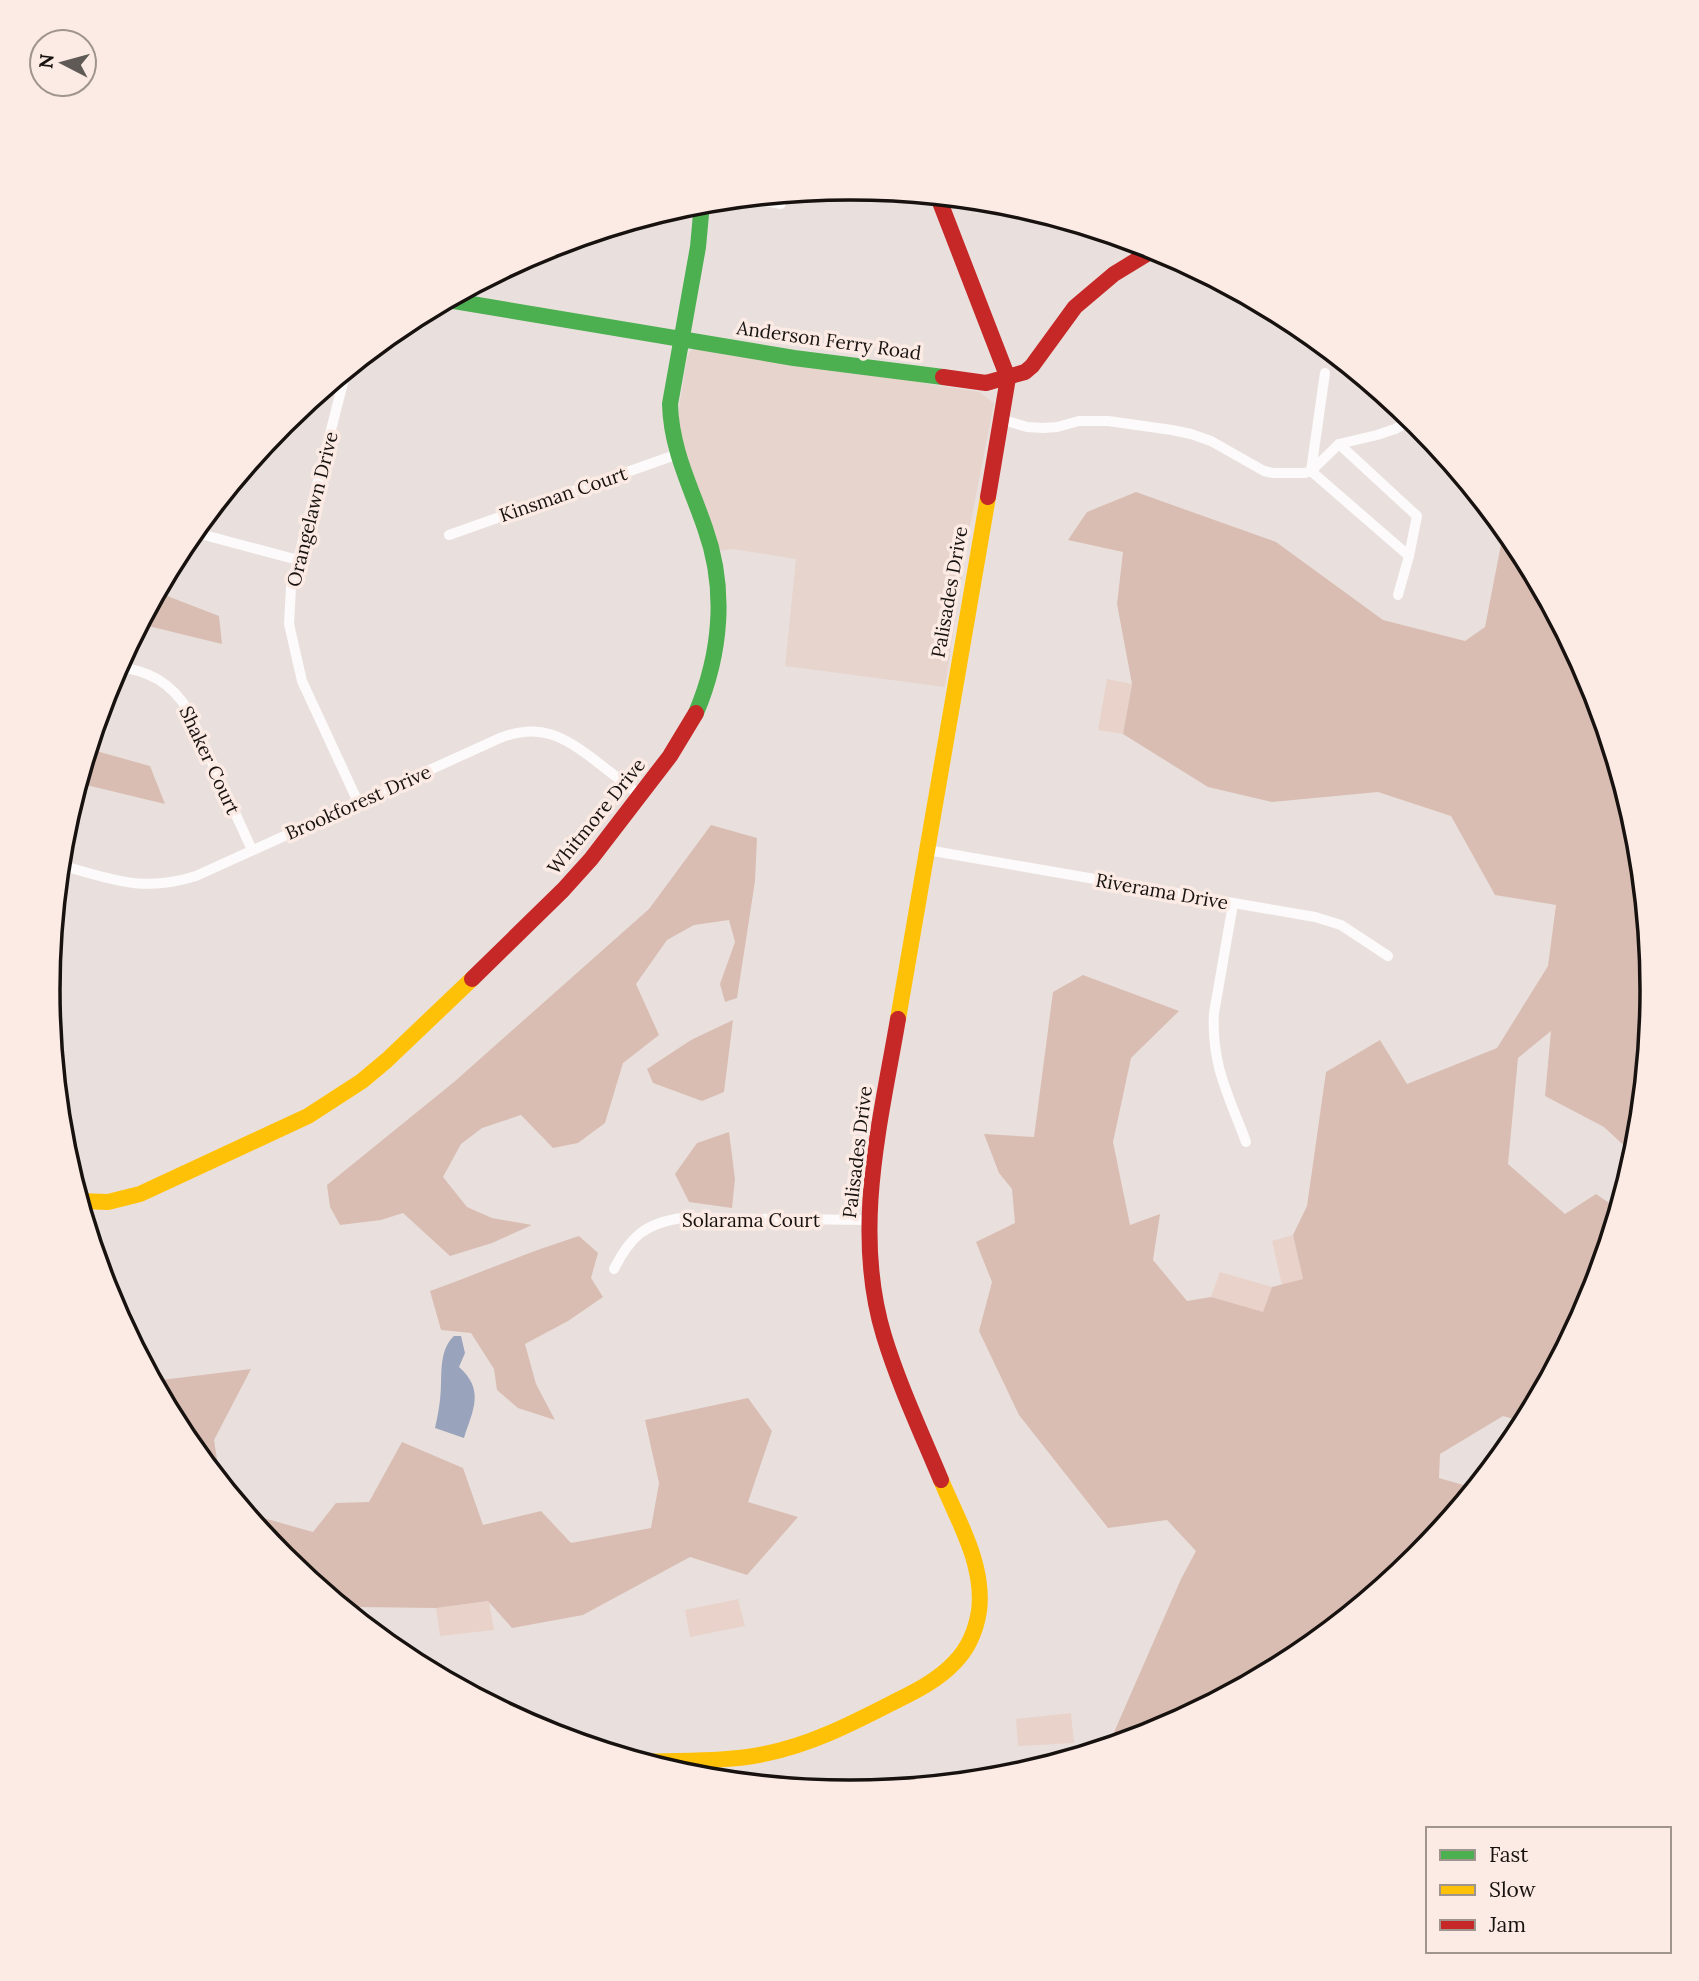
<svg xmlns="http://www.w3.org/2000/svg" width="1699" height="1981" viewBox="0 0 1699 1981" font-family="Lora,serif">
	<rect width="100%" height="100%" fill="#e9e0dd"/>
	<path fill="#e6d4cd" d="M699,347L979,392L994,403L969,531L945,687L785,666L796,559L733,549L717,551L679,435V407L687,358L690,351Z"/>
	<g fill="#e8d2c9">
		<path d="M1107,679L1132,684L1123,734L1098,730Z"/>
		<path d="M1293,1235L1303,1279L1282,1285L1272,1241Z"/>
		<path d="M1220,1272L1272,1287L1263,1313L1211,1297Z"/>
		<path d="M738,1599L745,1626L690,1637L685,1610Z"/>
		<path d="M489,1601L494,1630L440,1636L436,1608Z"/>
		<path d="M1071,1713L1074,1743L1018,1746L1016,1719Z"/>
	</g>
	<g fill="#d9bdb2">
		<path d="M1136,492L1276,542L1383,620L1465,641L1485,627L1504,529L1517,545L1591,684L1636,834L1652,991L1636,1147L1634,1155L1604,1127L1545,1096L1551,1031L1518,1058L1508,1164L1565,1214L1596,1194L1618,1209L1591,1298L1524,1422L1503,1416L1440,1454L1439,1478L1474,1488L1416,1558L1295,1658L1156,1732L1108,1746L1181,1579L1196,1551L1167,1520L1108,1528L1019,1415L979,1331L992,1282L976,1242L1015,1223L1012,1189L999,1173L984,1134L1034,1137L1053,992L1083,975L1179,1011L1131,1058L1113,1142L1130,1225L1160,1214L1153,1260L1187,1301L1211,1297L1263,1312L1272,1287L1303,1279L1293,1235L1307,1206L1326,1072L1380,1040L1407,1084L1497,1048L1548,966L1556,905L1495,895L1451,816L1378,792L1272,802L1208,787L1123,734L1132,684L1117,604L1123,552L1068,540L1087,512Z"/>
		<path d="M157,592L219,616L222,644L140,624Z"/>
		<path d="M89,749L150,766L165,804L78,783Z"/>
		<path d="M711,825L757,838L755,881L737,998L725,1002L720,984L735,942L729,920L694,925L667,940L636,984L659,1035L623,1063L605,1123L578,1143L553,1148L521,1115L482,1128L461,1144L443,1177L467,1207L492,1218L532,1225L492,1243L450,1256L403,1213L381,1220L340,1225L330,1207L327,1185L454,1082L649,909Z"/>
		<path d="M733,1020L724,1092L702,1101L653,1083L647,1069L691,1040Z"/>
		<path d="M729,1132L735,1179L732,1208L689,1202L675,1174L697,1143Z"/>
		<path d="M579,1236L598,1253L591,1278L603,1297L568,1321L525,1344L536,1384L555,1420L518,1408L497,1390L494,1369L471,1333L441,1330L430,1291C480,1273 528,1252 579,1236Z"/>
		<path d="M251,1369L214,1440L221,1484L182,1436L153,1381Z"/>
		<path d="M748,1398L772,1431L748,1502L798,1517L747,1575L690,1557L583,1615L512,1628L488,1601L436,1608L357,1607L350,1614L282,1557L254,1523L260,1517L313,1532L336,1503L369,1502L402,1442L463,1468L483,1525L541,1511L571,1543L651,1528L659,1483L645,1420Z"/>
	</g>
	<path fill="#99a3bb" d="M454,1336H461L465,1353L459,1367C485,1390 473,1410 464,1438L435,1428C437,1419 439,1409 440,1400C443,1379 437,1352 454,1336Z"/>
	<g fill="none" stroke-linecap="round" stroke-linejoin="round">
		<g stroke="#fcfafa" stroke-width="10">
			<path d="M747,198L781,204"/>
			<path d="M346,371L291,587L289,624L302,681L358,802"/>
			<path d="M1325,373L1311,471L1409,556L1417,516L1339,444"/>
			<path d="M1000,419L1027,427L1043,428L1057,427L1079,421H1108L1172,430L1191,434L1211,441L1264,471L1273,473H1305L1311,471L1339,444L1377,435L1395,429L1412,420"/>
			<path d="M193,532L298,560"/>
			<path d="M449,535L678,454"/>
			<path d="M1398,595L1409,556"/>
			<path d="M117,667C149,670 171,683 188,710L252,850"/>
			<path d="M927,850L1315,917L1341,925L1388,956"/>
			<path d="M60,865C111,879 142,893 196,876L500,738C541,722 564,737 596,761C611,773 626,784 640,795"/>
			<path d="M1233,904L1214,1013C1211,1065 1229,1096 1246,1142"/>
			<path d="M614,1269C630,1237 645,1223 682,1218L868,1220"/>
		</g>
		<g stroke="#4caf50" stroke-width="16">
			<path d="M448,300L794,358L943,377"/>
			<path d="M696,713C721,654 727,589 705,528C691,487 671,449 670,404L698,247L702,203"/>
		</g>
		<g stroke="#ffc107" stroke-width="16">
			<path d="M898,1019L988,497"/>
			<path d="M79,1201L108,1202L140,1194L308,1116L362,1081L387,1060L472,979"/>
			<path d="M642,1762C683,1760 724,1762 764,1754C810,1745 851,1724 892,1703C914,1692 937,1681 954,1663C968,1649 976,1630 979,1611C985,1565 958,1521 941,1480"/>
		</g>
		<g stroke="#c62828" stroke-width="16">
			<path d="M938,197L1008,378L988,497"/>
			<path d="M943,377L986,383L1025,372L1032,366L1075,307L1114,274L1155,249"/>
			<path d="M472,979L563,890L591,859L670,756L696,713"/>
			<path d="M898,1019C880,1124 852,1231 884,1336C899,1385 921,1432 941,1480"/>
		</g>
	</g>
	<g text-anchor="middle" dominant-baseline="central" stroke-width="7" stroke-linejoin="round" paint-order="stroke">
		<g font-size="19" fill="#17120f" stroke="#fcebe4">
			<text transform="translate(829 340) rotate(8)">Anderson Ferry Road</text>
			<text transform="translate(563 494) rotate(-19)">Kinsman Court</text>
			<text transform="translate(312 509) rotate(-76)">Orangelawn Drive</text>
			<text transform="translate(949 592) rotate(-80)">Palisades Drive</text>
			<text transform="translate(210 760) rotate(65)">Shaker Court</text>
			<text transform="translate(358 802) rotate(-24)">Brookforest Drive</text>
			<text transform="translate(596 816) rotate(-51)">Whitmore Drive</text>
			<text transform="translate(1162 891) rotate(10)">Riverama Drive</text>
			<text transform="translate(857 1152) rotate(-83)">Palisades Drive</text>
			<text x="751" y="1220">Solarama Court</text>
		</g>
	</g>
	<path d="M0 0H1699V1981H0ZM60 990a790 790 0 1 1 1580 0a790 790 0 1 1-1580 0Z" fill="#fcebe4" fill-rule="evenodd"/>
	<path fill="none" stroke="#17120f" stroke-width="3.5" d="M60 990a790 790 0 1 1 1580 0a790 790 0 1 1-1580 0Z"/>
	<rect x="1426" y="1827" width="245" height="126" fill="#fcebe4" stroke="#a0948f" stroke-width="2"/>
	<rect x="1440" y="1850" width="35" height="10" fill="#4caf50" stroke="#a0948f" stroke-width="2"/>
	<text x="1489" y="1862" font-size="21" fill="#17120f">Fast</text>
	<rect x="1440" y="1885" width="35" height="10" fill="#ffc107" stroke="#a0948f" stroke-width="2"/>
	<text x="1489" y="1897" font-size="21" fill="#17120f">Slow</text>
	<rect x="1440" y="1920" width="35" height="10" fill="#c62828" stroke="#a0948f" stroke-width="2"/>
	<text x="1489" y="1932" font-size="21" fill="#17120f">Jam</text>
	<g transform="translate(63 63) rotate(276)"><circle r="33" fill="#fcebe4" stroke="#a0948f" stroke-width="2"/>
	<path d="M0-5L12 26L0 18L-12 26Z" fill="#605a57"/>
	<text y="-10" font-size="19" font-weight="bold" text-anchor="middle" fill="#17120f">N</text>
	</g>
</svg>
